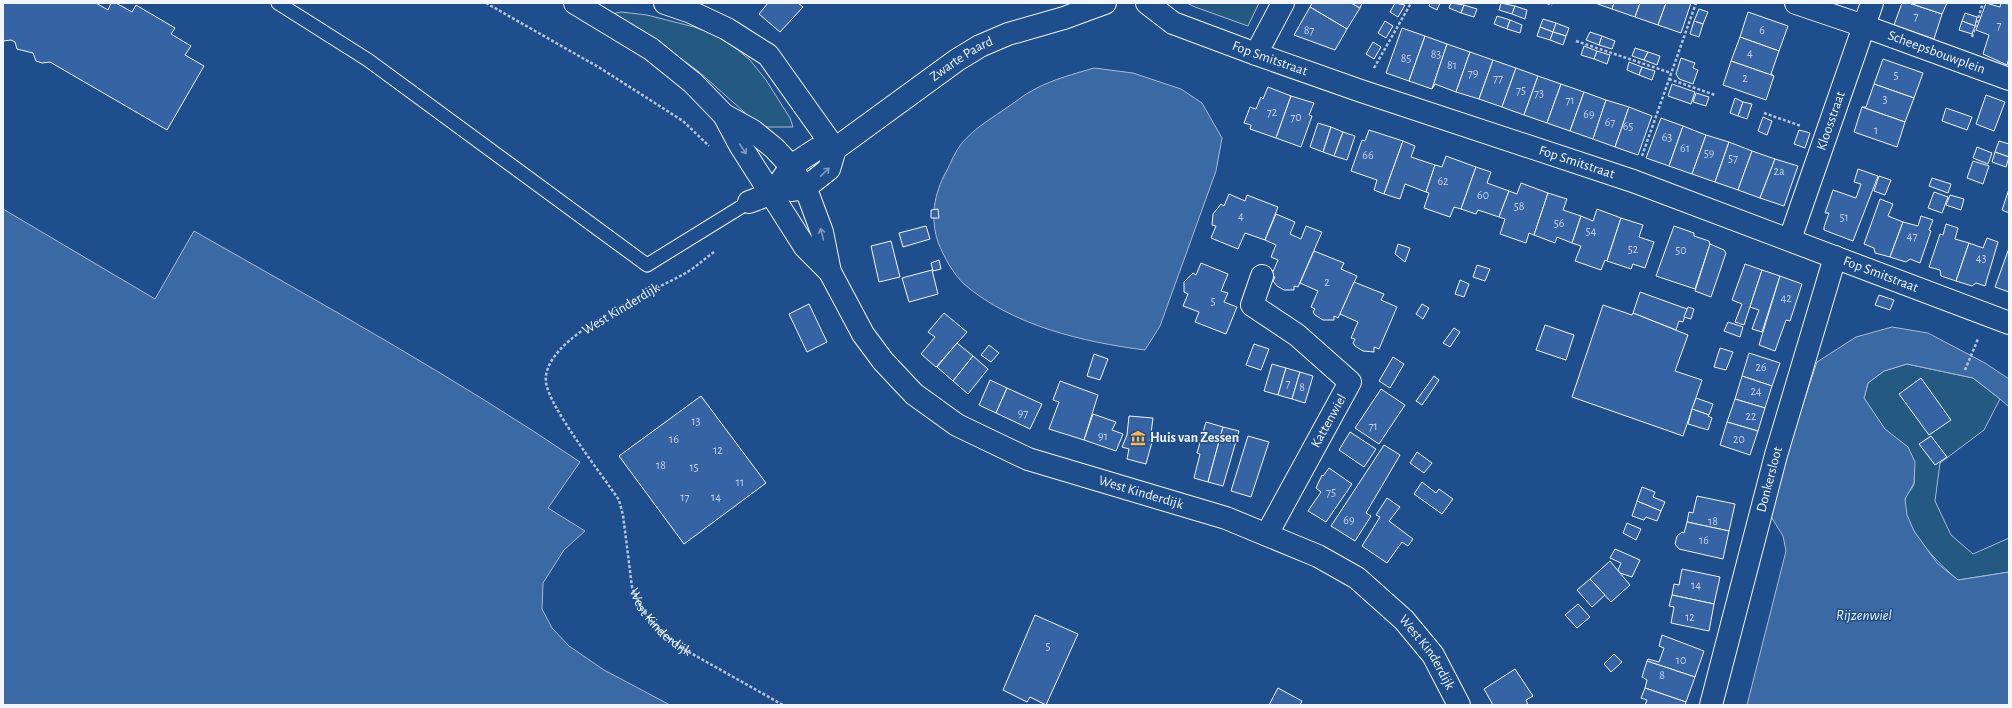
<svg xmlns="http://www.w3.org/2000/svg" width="2012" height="708" viewBox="0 0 2012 708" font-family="'Alegreya Sans',sans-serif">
	<rect width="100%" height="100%" fill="#1f4e8c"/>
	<g fill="#245a82" stroke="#a8bbd7">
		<path d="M1187,3H1259L1248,26L1195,7Z"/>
		<path d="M621,12L647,15L694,27L724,38L750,60L766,80L790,118L793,127H761L698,71L638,29L612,14Z"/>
		<path d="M1907,364L1973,378L2000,399L1984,430L1940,463L1935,501L1951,535L1973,554L2009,538V572L1958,580C1939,564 1902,528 1905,500C1906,494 1912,490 1914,484C1916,477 1910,456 1908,447L1885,430L1864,398L1868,383L1884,371Z"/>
	</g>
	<g fill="#3b69a3" stroke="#a8bbd7">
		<path d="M1094,68L1133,73L1181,89L1202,103L1222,138L1216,171L1160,326L1145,350C1083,342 1014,326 965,285C953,274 944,257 938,242C930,218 934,194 946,172C951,163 955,151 962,143C973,130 987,121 1002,111C1013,104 1023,95 1035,89C1054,79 1074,74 1094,68Z"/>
		<path d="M3,209L155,299L194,231C324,305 456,378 580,462L548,508L585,531L564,550L543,583L542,609L552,628L569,646L604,670L670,705H3Z"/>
		<path d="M1892,327L1928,333L1985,363L2009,379V407L2000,399L1973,378L1907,364L1884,371L1868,383L1864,398L1885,429L1908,447L1915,462L1914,483L1905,499L1907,515L1914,531L1937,563L1958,580L2009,572V705H1747L1786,551L1783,536L1770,515L1788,450L1817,362L1856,337Z"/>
	</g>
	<g fill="#3563a3" stroke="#f2f6ff">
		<path d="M3,3H96L108,10L111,3H116L132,12L136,5L175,28L171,34L191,46L185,55L204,66L167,130L50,62L42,63L36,61L33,53L17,49L15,42L11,40L3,41Z"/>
		<path d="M768,3H798L803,7L780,32L759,14Z"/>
		<path d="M1312,3H1351L1360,8L1347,29L1310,7Z"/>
		<path d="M1351,3H1362L1360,8Z"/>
		<path d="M1395,3L1405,5L1398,17L1390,12Z"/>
		<path d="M1430,3H1440L1437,10L1429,6Z"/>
		<path d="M1451,3L1464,5L1461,13L1449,8Z"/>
		<path d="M1501,3L1515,6L1512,14L1499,10Z"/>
		<path d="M1595,3H1614L1612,9Z"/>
		<path d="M1614,3H1640L1635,17L1612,9Z"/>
		<path d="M1640,3H1666L1658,25L1635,17Z"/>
		<path d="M1666,3H1691L1681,33L1658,25Z"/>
		<path d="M1902,3H1909L1942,14L1934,39L1894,25Z"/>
		<path d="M1909,3H1947L1942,14Z"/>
		<path d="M1986,3L2000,7L2001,3L2009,4V58L2007,65L1983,54L1989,35L1976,30Z"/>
		<path d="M1464,5L1477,9L1474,17L1461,13Z"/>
		<path d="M1515,6L1527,10L1525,19L1512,14Z"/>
		<path d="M1310,7L1347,29L1335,50L1294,35Z"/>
		<path d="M1699,9L1708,12L1703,24L1694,21Z"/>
		<path d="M1748,12L1788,26L1779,51L1740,37Z"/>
		<path d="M1965,13L1977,17L1975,26L1962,21Z"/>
		<path d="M1497,16L1510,20L1507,29L1494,24Z"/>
		<path d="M1543,19L1556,23L1553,32L1540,27Z"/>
		<path d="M1510,20L1522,25L1520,33L1507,29Z"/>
		<path d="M1385,21L1393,26L1386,38L1378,33Z"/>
		<path d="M1694,21L1703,24L1699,37L1690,34Z"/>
		<path d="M1962,21L1975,26L1972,34L1959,30Z"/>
		<path d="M1556,23L1569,28L1566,36L1553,32Z"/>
		<path d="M1540,27L1553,32L1550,40L1537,36Z"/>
		<path d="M1402,28L1425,36L1409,81L1386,73Z"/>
		<path d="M1553,32L1566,36L1563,45L1550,40Z"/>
		<path d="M1590,32L1602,36L1599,45L1586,40Z"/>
		<path d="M1425,36L1447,44L1432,89L1409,81Z"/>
		<path d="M1602,36L1615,41L1612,49L1599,45Z"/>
		<path d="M1740,37L1779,51L1771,74L1774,76L1731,61Z"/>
		<path d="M1373,42L1381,47L1374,59L1366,54Z"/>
		<path d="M1447,44L1470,52L1456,92L1435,84L1432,89Z"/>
		<path d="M1584,46L1597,51L1594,59L1581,55Z"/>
		<path d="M1635,48L1648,52L1644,60L1632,56Z"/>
		<path d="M1597,51L1610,55L1607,64L1594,59Z"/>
		<path d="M1470,52L1493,60L1479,99L1456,92Z"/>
		<path d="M1648,52L1660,56L1657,65L1644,60Z"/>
		<path d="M1681,58L1695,63L1693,68L1698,70L1693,84L1679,79L1676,74Z"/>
		<path d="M1883,59L1923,73L1914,98L1874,84Z"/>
		<path d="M1493,60L1516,68L1502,107L1479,99Z"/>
		<path d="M1731,61L1774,76L1766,100L1723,85Z"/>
		<path d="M1629,62L1642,67L1639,75L1627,70Z"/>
		<path d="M1642,67L1655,71L1652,80L1639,75Z"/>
		<path d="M1516,68L1538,76L1524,115L1502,107Z"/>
		<path d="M1538,76L1561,84L1547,123L1524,115Z"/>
		<path d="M1561,84L1584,92L1570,131L1547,123Z"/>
		<path d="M1672,84L1695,92L1691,104L1668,96Z"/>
		<path d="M1874,84L1914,98L1905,122L1862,107H1866Z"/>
		<path d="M1268,87L1291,96L1276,138L1250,129L1251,125L1244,123L1250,107L1256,109L1261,97L1263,99Z"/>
		<path d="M1584,92L1606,100L1593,139L1570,131Z"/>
		<path d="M1696,93L1709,97L1706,106L1693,102Z"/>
		<path d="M1986,95L2005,102L1994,131L1976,124Z"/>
		<path d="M1291,96L1314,103L1309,115L1312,116L1301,147L1276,138Z"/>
		<path d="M1735,98L1743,102L1738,116L1730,113Z"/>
		<path d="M1606,100L1629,107L1615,147L1593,139Z"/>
		<path d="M1743,102L1752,104L1747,119L1738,116Z"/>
		<path d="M1629,107L1652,116L1638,155L1615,147Z"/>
		<path d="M1862,107L1905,122L1897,147L1854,132Z"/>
		<path d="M1946,108L1972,117L1967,130L1942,121Z"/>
		<path d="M1763,117L1772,121L1767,135L1758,131Z"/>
		<path d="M1661,118L1683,126L1669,166L1646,158Z"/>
		<path d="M1318,123L1331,127L1323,152L1310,147Z"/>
		<path d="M1683,126L1706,135L1692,174L1669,166Z"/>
		<path d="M1331,127L1343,132L1334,156L1323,152Z"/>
		<path d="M1369,130L1403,141L1384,194L1374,190L1377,180L1351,171L1362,140L1365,141Z"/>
		<path d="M1799,130L1810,133L1805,148L1794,144Z"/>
		<path d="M1343,132L1355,136L1347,160L1334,156Z"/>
		<path d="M1706,135L1729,142L1715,182L1692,174Z"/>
		<path d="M1403,141L1415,146L1411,157L1435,165L1426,192L1405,184L1400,199L1384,194Z"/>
		<path d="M1999,141L2009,144V157L1995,152Z"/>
		<path d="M1729,142L1752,151L1738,190L1715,182Z"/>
		<path d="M1977,147L1992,153L1988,164L1973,158Z"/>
		<path d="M1752,151L1775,159L1760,198L1738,190Z"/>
		<path d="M1995,152L2009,157L2006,167L1992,162Z"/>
		<path d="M1446,156L1476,167L1461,209L1454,207L1450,217L1424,208L1429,193L1426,192L1435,165L1442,167Z"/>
		<path d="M1775,159L1798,166L1784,206L1760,198Z"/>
		<path d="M1973,161L1989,166L1983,184L1967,178Z"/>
		<path d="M1476,167L1491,172L1487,183L1509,191L1499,217L1478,210L1476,214L1461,209Z"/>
		<path d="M1858,169L1878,176L1853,241L1824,230V227L1829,213H1825L1833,190L1856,198L1861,184L1854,182Z"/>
		<path d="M1879,176L1891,180L1885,195L1874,191Z"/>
		<path d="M1932,178L1951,184L1948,193L1929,186Z"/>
		<path d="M1521,183L1548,193L1534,235L1529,233L1526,243L1500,234L1505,219L1499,217L1509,191L1517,194Z"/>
		<path d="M2009,189V213L2002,210Z"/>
		<path d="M1934,192L1948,197L1942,213L1928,208Z"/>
		<path d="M1548,193L1567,199L1563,210L1581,216L1572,243L1557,237L1555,243L1534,235Z"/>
		<path d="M1229,194L1245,201L1247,195L1278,207L1265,240L1245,233L1238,249L1211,238L1216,226L1212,225L1213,214L1221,204L1224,206Z"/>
		<path d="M1950,195L1964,199L1961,210L1946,205Z"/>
		<path d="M1880,199L1893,204L1888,216L1903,222L1890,257L1875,253L1874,248L1864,244Z"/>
		<path d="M938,209L939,218H931V210Z"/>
		<path d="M1597,209L1621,218L1607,261L1605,260L1601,270L1575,261L1581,246L1572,243L1581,216L1593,221Z"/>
		<path d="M1276,214L1295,222L1290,234L1301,239L1306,226L1322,232L1298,287L1294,286V290H1284L1277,286L1273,281L1275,277L1271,276L1278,260L1271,257L1276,245L1265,240Z"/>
		<path d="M1921,216L1933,220L1929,230L1931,231L1920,263L1910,259L1906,262L1890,257L1903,222L1918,226Z"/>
		<path d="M1621,218L1643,225L1639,237L1654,242L1645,268L1633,264L1631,269L1607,261Z"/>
		<path d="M1946,224L1958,228L1955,239L1969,243L1956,281L1941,276L1940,270L1929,267L1940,234L1943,235Z"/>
		<path d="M926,226L930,239L903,247L899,233Z"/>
		<path d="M1674,226L1694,233V236L1709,241L1710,244L1695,289L1656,276Z"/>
		<path d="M1987,238L1998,242L1985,286L1976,283L1972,286L1956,281L1969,243L1983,248Z"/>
		<path d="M891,241L900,277L879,282L871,246Z"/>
		<path d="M1398,244L1410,248L1405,262L1395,254Z"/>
		<path d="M1710,244L1724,250L1726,253L1711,297L1695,291Z"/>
		<path d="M2009,248V292L1995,287Z"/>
		<path d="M1314,251L1344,263L1341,269L1357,276L1340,314L1338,318L1334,316V320H1323L1315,315L1313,312L1315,309L1311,307L1318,291L1300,283Z"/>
		<path d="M939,260L941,269L933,271L931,263Z"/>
		<path d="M1201,263L1228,274L1221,291L1228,293L1224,302L1237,307L1226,334L1195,322L1199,312L1183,306L1188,294L1184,292V282L1193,273L1196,275Z"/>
		<path d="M1745,264L1762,270L1744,325L1735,322L1742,304L1732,300Z"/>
		<path d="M1477,265L1490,269L1485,281L1473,277Z"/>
		<path d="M932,270L938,294L909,302L902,278Z"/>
		<path d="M1762,270L1780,276L1762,332L1752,329L1759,310L1750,307Z"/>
		<path d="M1780,276L1802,284L1790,321L1786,320L1775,351L1759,345Z"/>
		<path d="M1460,280L1469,284L1464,297L1455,294Z"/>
		<path d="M1354,282L1384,294L1381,300L1397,307L1379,349L1374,347V352L1363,351L1355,346L1353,343L1355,339L1351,338L1358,322L1340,314Z"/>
		<path d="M1640,292L1687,309L1683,322L1679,321L1676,330L1633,313Z"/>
		<path d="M1879,295L1894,300L1890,310L1875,305Z"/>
		<path d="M809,304L827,342L807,352L789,314Z"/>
		<path d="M1422,304L1429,308L1423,319L1416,314Z"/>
		<path d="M1603,305L1632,315L1633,313L1688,335L1675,371L1702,380L1683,436L1572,397Z"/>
		<path d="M1688,307L1694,309L1691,319L1684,317Z"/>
		<path d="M944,313L967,332L936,367L921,354L935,337L928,332Z"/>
		<path d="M1728,322L1743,327L1740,337L1724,331Z"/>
		<path d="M1545,325L1574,335L1566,360L1536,350Z"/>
		<path d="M1454,328L1460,332L1450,347L1443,343Z"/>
		<path d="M957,343L973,356L953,381L937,367Z"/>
		<path d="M1254,344L1269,349L1261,370L1246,365Z"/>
		<path d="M989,345L999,353L991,362L981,355Z"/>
		<path d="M1720,348L1733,352L1726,370L1714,367Z"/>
		<path d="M1749,353L1780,363L1772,386L1742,376Z"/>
		<path d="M1094,354L1108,359L1100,380L1087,376Z"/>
		<path d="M973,356L988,369L968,394L953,381Z"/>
		<path d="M1393,357L1404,364L1390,388L1379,381Z"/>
		<path d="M1272,364L1286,368L1278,395L1264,391Z"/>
		<path d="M1286,368L1300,372L1292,399L1278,395Z"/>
		<path d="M1300,372L1313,376L1305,403L1292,399Z"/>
		<path d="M1434,376L1439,380L1422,405L1416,401Z"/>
		<path d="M1742,376L1772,386L1765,408L1735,399Z"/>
		<path d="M1921,378L1951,420L1929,435L1899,394Z"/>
		<path d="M990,380L1007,388L996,413L979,405Z"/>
		<path d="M1060,381L1098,395L1084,440L1049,429L1059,402L1053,400Z"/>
		<path d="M1007,388L1042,404L1030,429L996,413Z"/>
		<path d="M1381,389L1405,405L1379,444L1355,428Z"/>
		<path d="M701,396L766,483L684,544L619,456Z"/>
		<path d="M1696,398L1713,404L1709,415L1692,409Z"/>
		<path d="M1735,399L1765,408L1758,431L1727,422Z"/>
		<path d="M1692,409L1709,415L1708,416L1712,418L1708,430L1688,424Z"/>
		<path d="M1093,414L1116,422L1112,430L1123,434L1116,451L1084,440Z"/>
		<path d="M1129,416L1153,418L1150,441L1152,442L1146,464L1127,459L1129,449L1122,447L1127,435Z"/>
		<path d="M1206,422L1223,427L1208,482L1194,478L1200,454L1197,453Z"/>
		<path d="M1727,422L1758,431L1750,455L1720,445Z"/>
		<path d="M1223,427L1239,431L1223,486L1208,482Z"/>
		<path d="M1350,432L1376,449L1364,467L1339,450Z"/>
		<path d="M1248,436L1269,442L1251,497L1231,491Z"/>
		<path d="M1931,436L1947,457L1935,465L1919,444Z"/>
		<path d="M1384,445L1400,455L1366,513L1371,516L1355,541L1331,526Z"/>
		<path d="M1417,452L1432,463L1424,473L1410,463Z"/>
		<path d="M1329,468L1352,484L1326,522L1308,511L1321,492L1316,488L1322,475L1323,476Z"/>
		<path d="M1422,482L1436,493L1439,489L1453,499L1442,514L1414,494Z"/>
		<path d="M1642,487L1655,492L1653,497L1665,502L1661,511L1637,501Z"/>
		<path d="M1697,496L1735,504L1729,531L1687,522L1689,512L1693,513Z"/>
		<path d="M1387,498L1400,507L1389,521L1413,539L1408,546L1402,542L1387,563L1362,546L1380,517L1376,515Z"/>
		<path d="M1637,501L1661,511L1657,521L1646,517L1644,520L1632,516Z"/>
		<path d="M1687,522L1729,531L1723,559L1679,549L1675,544L1677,536L1682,532L1684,533Z"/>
		<path d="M1627,523L1641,529L1636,540L1623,533Z"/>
		<path d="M1615,549L1640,560L1632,577L1620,573L1618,570L1621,563L1610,558Z"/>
		<path d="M1610,561L1630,585L1611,602L1590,579Z"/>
		<path d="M1682,569L1720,577L1714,604L1672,595L1674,584L1679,585Z"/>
		<path d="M1590,579L1605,595L1592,607L1577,590Z"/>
		<path d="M1672,595L1714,604L1709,631L1671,623L1674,607L1669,606Z"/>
		<path d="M1578,604L1590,617L1577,628L1565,615Z"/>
		<path d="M1035,615L1078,634L1046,705L1030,697L1027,702L1003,690Z"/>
		<path d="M1662,635L1704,651L1695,677L1647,661L1648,659L1659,662L1664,648L1659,646Z"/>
		<path d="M1614,654L1622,662L1611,672L1604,664Z"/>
		<path d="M1647,661L1695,677L1686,702L1645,688L1647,680L1642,677Z"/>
		<path d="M1515,669L1533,696L1526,700L1528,705H1493L1484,689Z"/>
		<path d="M1278,688L1302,701L1300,705H1269Z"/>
		<path d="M1645,688L1686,702L1685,705H1645L1647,700L1641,698Z"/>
	</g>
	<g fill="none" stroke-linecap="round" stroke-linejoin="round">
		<g stroke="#f2f6ff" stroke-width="15">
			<path id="service" d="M278,3L368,60L647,265L749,202"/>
		</g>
		<g stroke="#f2f6ff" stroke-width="24">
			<g id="minor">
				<path d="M665,3L691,12L727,29L768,55L835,149"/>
				<path id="s2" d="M1147,3L1173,23L1256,54L1361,91L1633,181L2009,323"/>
				<path id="s3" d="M1796,3L1864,26L2009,79"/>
				<path d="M1256,54L1283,3"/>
				<path d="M749,202L773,193"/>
				<path id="s4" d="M1790,239L1872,3"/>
				<path d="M1262,276L1252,305L1297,335L1350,382L1267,534"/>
				<path id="s5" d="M1711,705L1776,455L1835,257"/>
			</g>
		</g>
		<g stroke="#f2f6ff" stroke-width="24">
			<g id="tertiary">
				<path d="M575,3L651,49L693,83L724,115L753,131L774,148L791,166L809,197L822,232L830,272"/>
				<path id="s6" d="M724,115L740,145L805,247L830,272L863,334L883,361L914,394L957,425L1028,459L1226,518L1318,556L1357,578L1404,620L1433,655L1459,705"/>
				<path d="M791,190L805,188L829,169L835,149"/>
				<path id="s7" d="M773,193L791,166L817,149H835L957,60L980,46L1008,34L1064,18L1105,3"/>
			</g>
		</g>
		<g stroke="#b3c4dc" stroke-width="2.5" stroke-dasharray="3 2" stroke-linecap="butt">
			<path d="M486,3L600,68L683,121L709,146"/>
			<path d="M1547,3L1552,5"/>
			<path d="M1972,37L1983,3"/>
			<path d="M1576,41L1671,73"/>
			<path d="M1374,68L1411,3"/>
			<path d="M1669,79L1715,95"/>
			<path d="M1764,113L1801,126"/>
			<path d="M1642,156L1696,3"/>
			<path id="s1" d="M714,252C704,259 695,268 684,274C652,292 541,337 546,382C548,406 603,476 619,500L623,515L632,587L642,610L662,633L680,647L783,705"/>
			<path d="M1965,370L1978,339"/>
		</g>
		<use href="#service" stroke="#1f4e8c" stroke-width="13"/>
		<use href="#minor" stroke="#1f4e8c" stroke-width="22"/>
		<use href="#tertiary" stroke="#1f4e8c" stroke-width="22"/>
	</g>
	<defs><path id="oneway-shaft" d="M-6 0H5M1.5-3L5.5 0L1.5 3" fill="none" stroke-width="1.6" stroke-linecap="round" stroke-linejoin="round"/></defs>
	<g stroke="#7e9ac0">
		<use href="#oneway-shaft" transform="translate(743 149) rotate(57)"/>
		<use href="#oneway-shaft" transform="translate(825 172) rotate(-44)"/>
		<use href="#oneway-shaft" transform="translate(822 234) rotate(-104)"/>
	</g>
	<defs>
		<g id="museum-bare" transform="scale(1.2)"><path d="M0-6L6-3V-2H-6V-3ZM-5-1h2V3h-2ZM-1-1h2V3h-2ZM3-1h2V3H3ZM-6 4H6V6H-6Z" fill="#ffb74d" stroke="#1f4e8c" stroke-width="2.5" paint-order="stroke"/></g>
	</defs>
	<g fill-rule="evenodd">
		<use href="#museum-bare" x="1138" y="438"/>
	</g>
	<g text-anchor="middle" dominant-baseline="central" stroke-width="3" stroke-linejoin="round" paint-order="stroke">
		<g font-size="12" fill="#c3d1e8">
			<text x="1916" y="16">7</text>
			<text x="1999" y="25">7</text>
			<text x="1309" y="30">87</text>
			<text x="1762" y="30">6</text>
			<text x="1750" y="53">4</text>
			<text x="1436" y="54">83</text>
			<text x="1406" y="58">85</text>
			<text x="1452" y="65">81</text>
			<text x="1473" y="73">79</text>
			<text x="1896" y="75">5</text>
			<text x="1498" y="78">77</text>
			<text x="1745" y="78">2</text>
			<text x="1521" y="90">75</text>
			<text x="1539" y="93">73</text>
			<text x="1885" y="99">3</text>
			<text x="1570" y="100">71</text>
			<text x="1272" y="112">72</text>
			<text x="1589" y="114">69</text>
			<text x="1296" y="117">70</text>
			<text x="1610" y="122">67</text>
			<text x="1628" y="126">65</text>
			<text x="1876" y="130">1</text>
			<text x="1667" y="137">63</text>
			<text x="1685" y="148">61</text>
			<text x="1709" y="153">59</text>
			<text x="1368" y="155">66</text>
			<text x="1733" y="158">57</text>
			<text x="1779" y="171">2a</text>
			<text x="1443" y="181">62</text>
			<text x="1483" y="195">60</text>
			<text x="1519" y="206">58</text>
			<text x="1241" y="216">4</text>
			<text x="1844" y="217">51</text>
			<text x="1559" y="223">56</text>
			<text x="1591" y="231">54</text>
			<text x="1912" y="236">47</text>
			<text x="1633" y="249">52</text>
			<text x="1681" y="250">50</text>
			<text x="1981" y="258">43</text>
			<text x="1327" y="282">2</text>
			<text x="1786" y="298">42</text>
			<text x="1213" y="301">5</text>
			<text x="1761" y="367">26</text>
			<text x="1288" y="383">7</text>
			<text x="1302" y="387">8</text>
			<text x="1756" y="391">24</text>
			<text x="1023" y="413">97</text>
			<text x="1751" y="416">22</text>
			<text x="696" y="421">13</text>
			<text x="1373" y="426">71</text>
			<text x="1103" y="436">91</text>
			<text x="674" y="439">16</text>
			<text x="1739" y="439">20</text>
			<text x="718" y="450">12</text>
			<text x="661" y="465">18</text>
			<text x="694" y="467">15</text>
			<text x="740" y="482">11</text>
			<text x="1331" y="492">75</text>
			<text x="685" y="497">17</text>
			<text x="716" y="497">14</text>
			<text x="1349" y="520">69</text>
			<text x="1713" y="521">18</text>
			<text x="1704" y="540">16</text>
			<text x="1696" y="585">14</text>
			<text x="1690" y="617">12</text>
			<text x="1048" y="646">5</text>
			<text x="1681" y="660">10</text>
			<text x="1662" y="675">8</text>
		</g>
		<g font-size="14" fill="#f2f6ff" stroke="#1f4e8c">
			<text stroke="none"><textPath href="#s3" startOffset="149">Scheepsbouwplein</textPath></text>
			<text stroke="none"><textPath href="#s2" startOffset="136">Fop Smitstraat</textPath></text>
			<text stroke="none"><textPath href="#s7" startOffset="237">Zwarte Paard</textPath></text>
			<text stroke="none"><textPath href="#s4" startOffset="125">Kloosstraat</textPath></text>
			<text stroke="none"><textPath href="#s2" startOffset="460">Fop Smitstraat</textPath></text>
			<text stroke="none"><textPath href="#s2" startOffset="784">Fop Smitstraat</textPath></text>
			<text transform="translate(621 309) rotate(-31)">West Kinderdijk</text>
			<text transform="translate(1329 421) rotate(-61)">Kattenwiel</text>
			<text stroke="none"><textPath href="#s5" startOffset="233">Donkersloot</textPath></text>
			<text stroke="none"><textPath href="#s6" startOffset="589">West Kinderdijk</textPath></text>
			<text stroke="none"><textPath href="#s1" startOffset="493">West Kinderdijk</textPath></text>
			<text stroke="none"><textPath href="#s6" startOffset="925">West Kinderdijk</textPath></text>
		</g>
		<g font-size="14" font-weight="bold" fill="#f2f6ff" stroke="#1f4e8c" text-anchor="start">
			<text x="1150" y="438">Huis van Zessen</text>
		</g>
		<g font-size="15" font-style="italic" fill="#f2f6ff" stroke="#1f4e8c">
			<text x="1864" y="615">Rijzenwiel</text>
		</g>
	</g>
	<rect width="2012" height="708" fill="none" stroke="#f2f6ff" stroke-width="8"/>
</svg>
